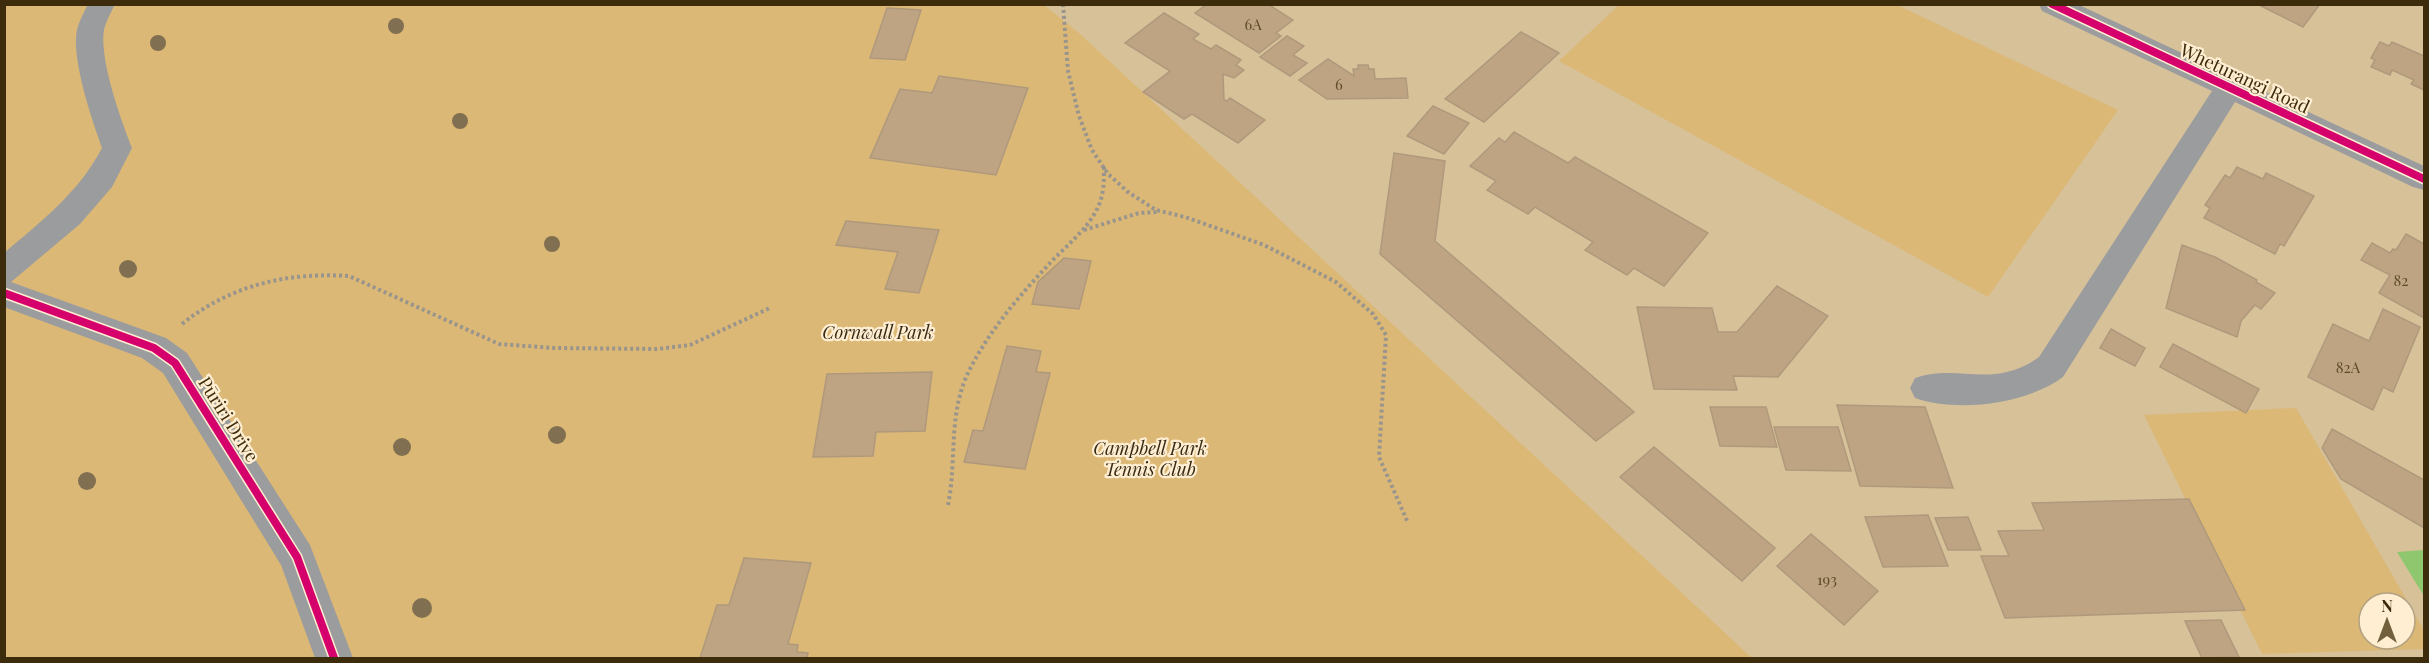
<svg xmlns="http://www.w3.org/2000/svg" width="2429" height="663" viewBox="0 0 2429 663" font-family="'Playfair Display',serif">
	<rect width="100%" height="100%" fill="#d7c199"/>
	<g fill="#dcb876" fill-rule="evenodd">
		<path d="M4,5H1044L1079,33L1752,658H5Z"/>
		<path d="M1619,5H1897L2118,110L1988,297L1559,61Z"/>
		<path d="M2296,408L2424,630V649L2262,654L2144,415ZM2369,603H2405V639H2369Z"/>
	</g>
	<path fill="#8ec76e" d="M2424,550V596L2397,552Z"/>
	<g fill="#bea482" stroke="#af997c" stroke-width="1.5">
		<path d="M1207,4H1268L1293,20L1276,33L1281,36L1259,53L1195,13Z"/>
		<path d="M2257,4H2320L2303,27Z"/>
		<path d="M887,8L921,10L905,60L870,58Z"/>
		<path d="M1164,13L1199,34L1193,39L1211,49L1216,45L1241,60L1236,65L1244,70L1234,78L1223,74L1224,100L1227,101L1230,98L1265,120L1238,143L1192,114L1184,119L1143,92L1170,71L1125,43Z"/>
		<path d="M1521,32L1559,53L1484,122L1445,99Z"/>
		<path d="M1287,36L1304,46L1293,55L1307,63L1290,76L1260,57Z"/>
		<path d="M2380,42L2389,46L2392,42L2424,56V90L2411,84L2414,80L2392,70L2390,75L2371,67L2375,60L2371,58Z"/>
		<path d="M1328,59L1354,76L1353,69H1358V65H1368L1369,69H1374L1375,79L1406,78L1408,98L1327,99L1299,80Z"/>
		<path d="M939,76L1028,88L996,175L870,158L900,89L932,93Z"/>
		<path d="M1433,106L1469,123L1444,154L1407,136Z"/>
		<path d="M1514,132L1568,163L1575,157L1708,233L1664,286L1634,268L1627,275L1585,250L1593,242L1535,207L1528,214L1487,190L1496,181L1470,166L1499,138L1505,142Z"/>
		<path d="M1394,153L1445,161L1435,241L1634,412L1596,441L1380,254Z"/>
		<path d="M2237,167L2263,179L2266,173L2314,196L2284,246L2280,244L2275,254L2204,218L2210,208L2205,205L2225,175L2230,178Z"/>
		<path d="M846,221L939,230L919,293L885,289L898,252L836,245Z"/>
		<path d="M2406,234L2424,244V318L2379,293L2390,275L2361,260L2372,243L2390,253L2393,249L2396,250Z"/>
		<path d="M2182,245L2215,257L2257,280L2256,282L2275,293L2261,309L2255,305L2241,321L2237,337L2166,308Z"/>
		<path d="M1064,258L1091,261L1079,309L1032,304L1038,282Z"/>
		<path d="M1777,286L1828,316L1778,377L1733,376L1737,390L1654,389L1637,307L1712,308L1718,332H1737Z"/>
		<path d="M2383,309L2420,327L2393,392L2383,387L2373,410L2308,377L2333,324L2369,341Z"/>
		<path d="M2111,329L2145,348L2135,366L2100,348Z"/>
		<path d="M2173,344L2259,389L2246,413L2160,367Z"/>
		<path d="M1007,346L1041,351L1036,372L1050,373L1025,469L964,462L973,430L983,431Z"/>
		<path d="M932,372L925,431L876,432L873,456L813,457L827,374Z"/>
		<path d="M1837,405L1925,407L1953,488L1860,486Z"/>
		<path d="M1710,407H1766L1777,447L1720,446Z"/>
		<path d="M1774,427H1838L1851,471L1786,470Z"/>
		<path d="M2332,429L2424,480V528L2341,479L2322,448Z"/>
		<path d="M1654,447L1775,548L1742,581L1620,477Z"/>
		<path d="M2189,499L2245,610L2005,618L1981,556H2009L1998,531L2044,530L2032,503Z"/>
		<path d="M1928,515L1948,566L1883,567L1865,517Z"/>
		<path d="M1968,517L1981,550H1948L1935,518Z"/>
		<path d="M1811,534L1878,591L1844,625L1777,566Z"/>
		<path d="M744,558L811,563L788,644L798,645L797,652L808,653L807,658H700L717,605H729Z"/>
		<path d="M2221,620L2239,657L2202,658L2185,621Z"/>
	</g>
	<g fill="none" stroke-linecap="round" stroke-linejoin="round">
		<g stroke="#99958d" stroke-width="4" stroke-dasharray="3 3" stroke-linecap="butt">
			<path d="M1063,4L1068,71L1079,116L1092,150L1108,174L1128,192L1156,210L1185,217L1264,245L1336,282L1373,314L1386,335L1379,457L1408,523"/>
			<path d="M1084,230L1139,213L1158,212"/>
			<path d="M182,324C231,285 287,272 349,276L499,344L554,348L657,349L690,345L770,308"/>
			<path d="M948,505C957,461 948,418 967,375C987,333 1019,296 1051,262C1067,245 1088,229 1098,207C1104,194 1104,181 1104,167"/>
		</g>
		<g fill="#9b9c9e" fill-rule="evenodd">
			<path d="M88,4H115C111,13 106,21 104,30C99,59 121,120 132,148L112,187L80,224L11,282L166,338L187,353L310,545L353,658H315L281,565L163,373L142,358L4,307V253C42,221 79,192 102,148C92,120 71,59 77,30C79,21 84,13 88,4Z"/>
			<path d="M2039,4H2077L2424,166V190L2413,187L2235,102L2063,377C2026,404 1958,413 1915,398L1910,388L1915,378C1958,363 1993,390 2039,357L2212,91L2042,11Z"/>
		</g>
		<g stroke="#ffeed1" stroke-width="11">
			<g id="cycleway">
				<path d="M2052,4L2424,179"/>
				<path d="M4,293L154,348L175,363L297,557L334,658"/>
			</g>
		</g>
		<use href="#cycleway" stroke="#d6006c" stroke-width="8"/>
	</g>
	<g fill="#806f51">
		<circle cx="396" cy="26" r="8"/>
		<circle cx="158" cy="43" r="8"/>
		<circle cx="460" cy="121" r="8"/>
		<circle cx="552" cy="244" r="8"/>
		<circle cx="128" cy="269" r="9"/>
		<circle cx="557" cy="435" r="9"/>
		<circle cx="402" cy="447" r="9"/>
		<circle cx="87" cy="481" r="9"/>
		<circle cx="422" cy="608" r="10"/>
	</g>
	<g text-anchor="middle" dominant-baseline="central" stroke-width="4.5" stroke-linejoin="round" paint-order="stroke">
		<g font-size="15" fill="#5c4a2a">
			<text x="1253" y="24">6A</text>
			<text x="1339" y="84">6</text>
			<text x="2401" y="280">82</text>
			<text x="2348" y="367">82A</text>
			<text x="1827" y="579">193</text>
		</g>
		<g font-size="18" fill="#3c2c0c" stroke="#ffeed1">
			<text transform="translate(2245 78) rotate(25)">Wheturangi Road</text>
			<text transform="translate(229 419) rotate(58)">Pūriri Drive</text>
		</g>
		<g font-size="18" font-style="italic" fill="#382c16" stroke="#ffeed1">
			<text x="878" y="332">Cornwall Park</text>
			<text x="1150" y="448">Campbell Park<tspan x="1150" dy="21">Tennis Club</tspan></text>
		</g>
	</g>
	<rect width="2429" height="663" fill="none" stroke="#3c2c0c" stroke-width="12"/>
	<g transform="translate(2387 621)"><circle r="28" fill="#ffeed1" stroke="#b1a082" stroke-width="1.5"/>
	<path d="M0-4.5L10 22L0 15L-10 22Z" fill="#72603d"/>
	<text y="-9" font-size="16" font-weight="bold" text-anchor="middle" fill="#3c2c0c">N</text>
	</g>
</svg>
